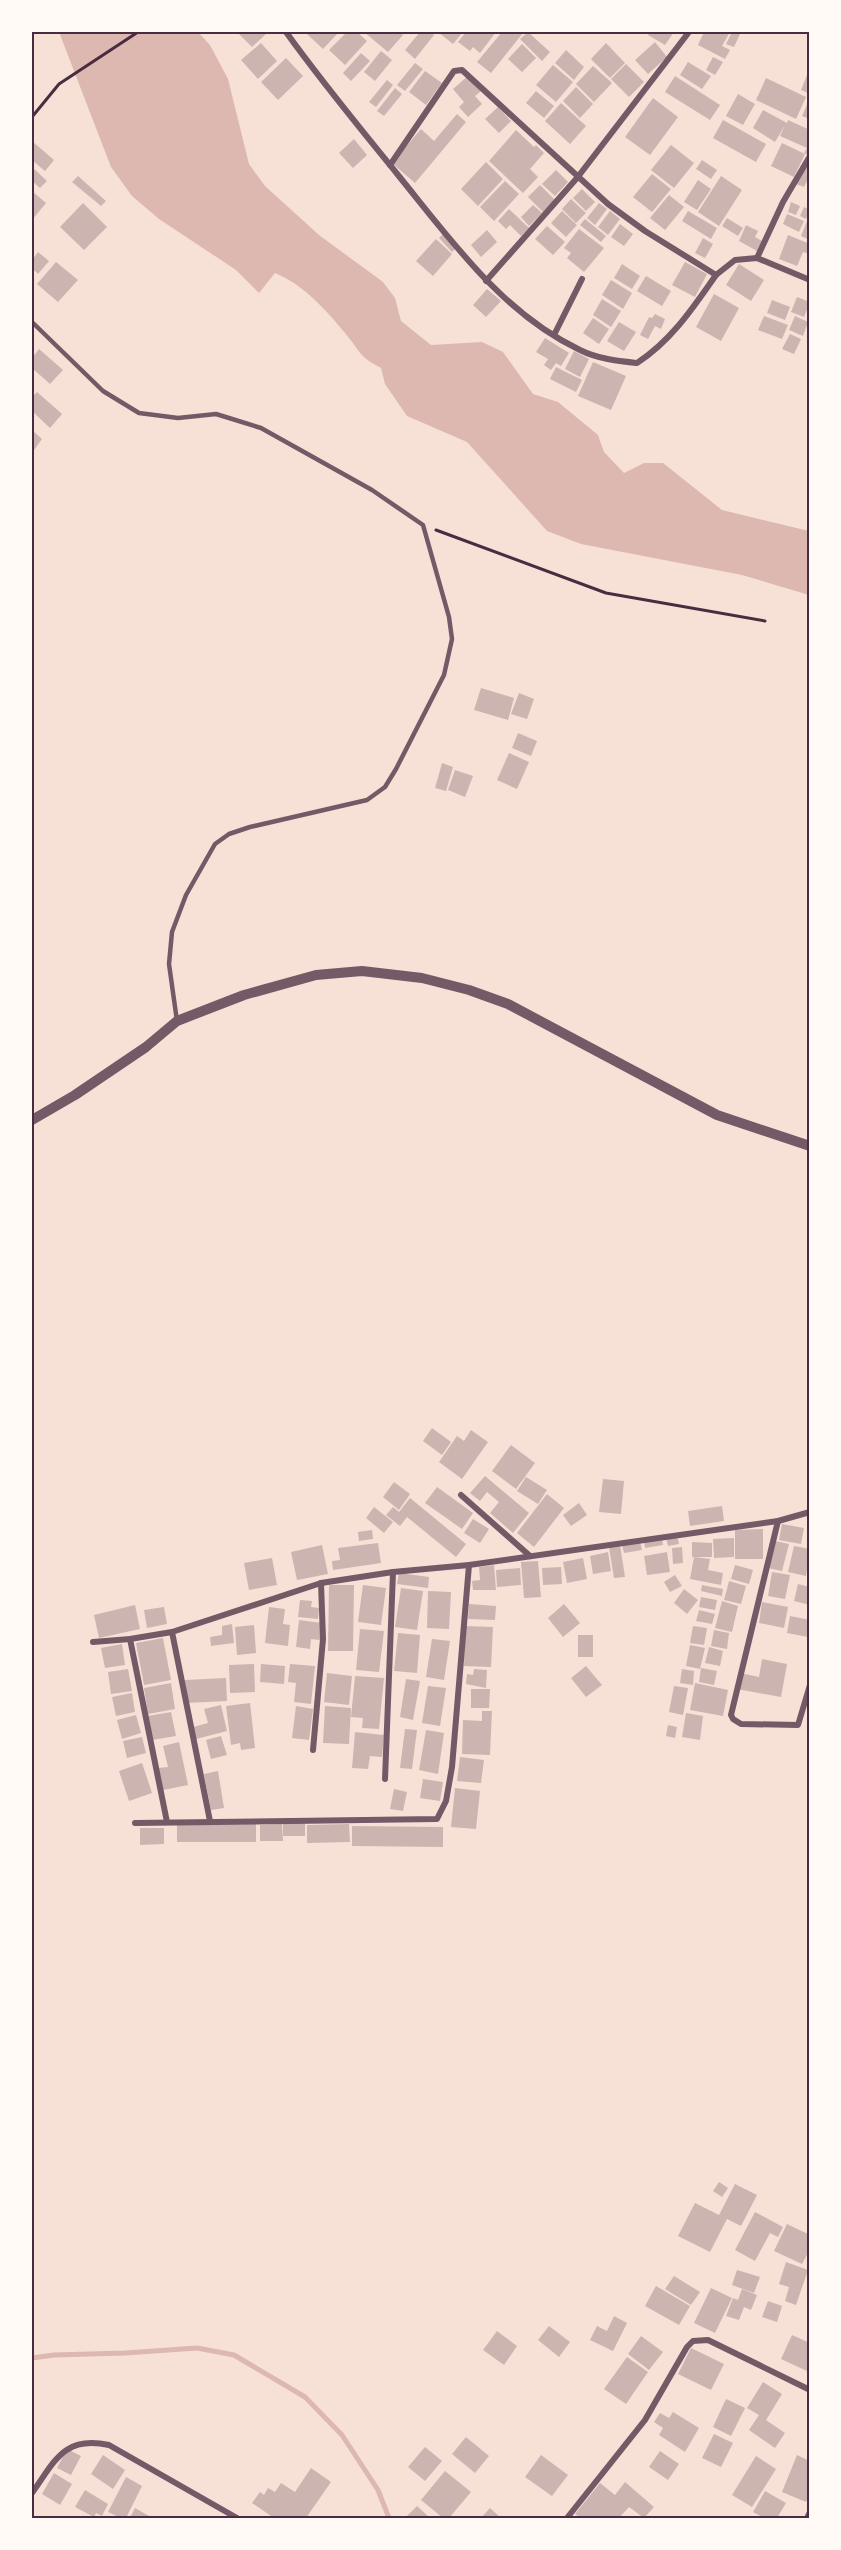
<svg xmlns="http://www.w3.org/2000/svg" width="841" height="2550" viewBox="0 0 841 2550" font-family="'Roboto Serif',serif">
	<rect width="100%" height="100%" fill="#f7e1d7"/>
	<path fill="#dcb8b0" d="M59,32H198L210,45L228,79L249,164L265,186L319,235L383,282L395,298L401,321L431,345L482,342L503,352L533,394L558,402L598,435L604,452L624,473L644,463H663L722,510L809,531V595L742,575L581,544L547,531L467,442L407,416L385,384L381,368C358,356 361,352 345,333C325,309 304,285 275,273L259,293L236,270L159,219L132,196L111,167Z"/>
	<g fill="none" stroke-linecap="round" stroke-linejoin="round">
		<path stroke="#dcb8b0" stroke-width="5" d="M32,2358L54,2355L125,2353L197,2348L234,2355L305,2397L342,2435L378,2490L389,2518"/>
	</g>
	<g fill="#ccb4b1">
		<path d="M237,32H268L252,47Z"/>
		<path d="M309,32H339L323,49L307,34Z"/>
		<path d="M347,32H357L367,41L345,65L329,50Z"/>
		<path d="M364,32H399L403,35L388,52Z"/>
		<path d="M420,32H430L434,35L415,59L405,50Z"/>
		<path d="M438,32H463L453,44Z"/>
		<path d="M466,32H496L480,53L473,47L470,51L458,42Z"/>
		<path d="M502,32L523,33L491,73L477,62Z"/>
		<path d="M528,32L550,52L542,61L520,39Z"/>
		<path d="M650,32H674L665,45L648,35Z"/>
		<path d="M704,32H730L722,46L730,50L725,59L698,45Z"/>
		<path d="M732,32L740,34L734,47L726,44Z"/>
		<path d="M655,42L667,57L648,74L635,60Z"/>
		<path d="M261,43L277,61L258,79L241,60Z"/>
		<path d="M606,43L625,63L610,78L591,59Z"/>
		<path d="M522,44L536,58L522,72L508,59Z"/>
		<path d="M566,50L584,67L574,80L555,63Z"/>
		<path d="M381,51L392,60L375,81L364,72Z"/>
		<path d="M361,53L370,61L351,81L343,73Z"/>
		<path d="M713,57L723,62L715,75L706,70Z"/>
		<path d="M286,58L303,76L278,100L261,82Z"/>
		<path d="M688,62L711,76L702,89L680,75Z"/>
		<path d="M415,63L423,69L405,91L397,85Z"/>
		<path d="M626,64L644,82L629,97L611,79Z"/>
		<path d="M553,65L573,82L556,102L536,85Z"/>
		<path d="M593,66L612,83L594,102L576,84Z"/>
		<path d="M809,70H810V94L801,90Z"/>
		<path d="M425,71L442,83L426,105L409,92Z"/>
		<path d="M468,76L481,91L475,96L482,104L468,117L459,107L464,102L453,89Z"/>
		<path d="M675,76L720,105L710,120L665,92Z"/>
		<path d="M766,78L806,97L796,119L756,100Z"/>
		<path d="M387,80L393,85L376,107L369,102Z"/>
		<path d="M576,87L593,104L580,118L563,101Z"/>
		<path d="M395,88L402,94L384,116L377,111Z"/>
		<path d="M536,91L554,106L544,118L526,103Z"/>
		<path d="M738,94L755,104L743,125L726,116Z"/>
		<path d="M653,98L678,117L650,155L625,137Z"/>
		<path d="M810,98V119L802,116Z"/>
		<path d="M561,103L586,126L570,144L545,121Z"/>
		<path d="M498,107L511,121L499,133L485,119Z"/>
		<path d="M763,110L787,123L788,120L810,130V156L804,153L807,148L780,136L785,125L775,142L753,128Z"/>
		<path d="M457,114L466,122L415,183L392,163L421,129L434,141Z"/>
		<path d="M723,120L766,144L756,162L713,138Z"/>
		<path d="M516,130L534,147L536,145L544,153L530,169L538,177L523,193L489,161Z"/>
		<path d="M354,139L367,155L353,168L339,153Z"/>
		<path d="M32,141L54,160L45,171L32,160Z"/>
		<path d="M782,143L805,154L794,177L771,166Z"/>
		<path d="M671,145L694,163L674,188L651,170Z"/>
		<path d="M702,160L717,170L711,179L696,169Z"/>
		<path d="M486,162L503,179L478,206L461,189Z"/>
		<path d="M805,164L810,166V175L804,187L796,184Z"/>
		<path d="M32,167L47,181L40,188L32,181Z"/>
		<path d="M556,170L568,182L555,196L542,184Z"/>
		<path d="M652,174L671,189L652,212L633,197Z"/>
		<path d="M78,176L106,201L101,206L72,182Z"/>
		<path d="M721,176L742,190L719,226L698,212Z"/>
		<path d="M698,180L711,189L697,210L684,202Z"/>
		<path d="M505,181L519,194L494,221L480,207Z"/>
		<path d="M540,185L555,200L543,212L528,197Z"/>
		<path d="M582,189L595,202L586,211L573,198Z"/>
		<path d="M32,191L46,203L32,220Z"/>
		<path d="M669,195L684,207L665,230L650,218Z"/>
		<path d="M571,199L586,213L576,223L562,209Z"/>
		<path d="M791,202L800,206L796,215L788,212Z"/>
		<path d="M83,203L107,227L84,250L60,227Z"/>
		<path d="M599,203L607,209L595,225L587,218Z"/>
		<path d="M533,205L542,213L529,226L521,217Z"/>
		<path d="M804,207L810,210L806,219L800,216Z"/>
		<path d="M509,209L529,228L521,236L510,225L506,229L498,221Z"/>
		<path d="M562,211L577,225L566,237L551,223Z"/>
		<path d="M610,211L620,219L608,235L598,227Z"/>
		<path d="M688,211L717,228L711,239L682,221Z"/>
		<path d="M787,214L804,221L799,232L783,224Z"/>
		<path d="M727,218L743,228L738,236L722,226Z"/>
		<path d="M585,219L606,236L601,242L580,225Z"/>
		<path d="M807,221L810,222V240L801,236Z"/>
		<path d="M620,224L633,234L624,246L611,237Z"/>
		<path d="M746,225L758,231L755,237L762,241L757,251L739,241Z"/>
		<path d="M547,226L565,242L553,255L535,239Z"/>
		<path d="M579,229L604,248L584,272L567,258L571,253L564,248Z"/>
		<path d="M487,230L497,242L481,257L471,245Z"/>
		<path d="M443,234L456,248L452,252L439,238Z"/>
		<path d="M788,235L810,244V254L803,252L797,266L779,259Z"/>
		<path d="M703,238L713,244L705,258L695,253Z"/>
		<path d="M436,239L452,254L433,276L416,261Z"/>
		<path d="M38,252L49,261L38,274L32,268V260Z"/>
		<path d="M56,262L78,280L58,302L37,284Z"/>
		<path d="M685,262L707,274L695,297L672,285Z"/>
		<path d="M622,264L640,276L632,289L614,278Z"/>
		<path d="M739,264L764,280L751,301L726,285Z"/>
		<path d="M646,276L671,291L662,306L637,291Z"/>
		<path d="M611,280L632,293L623,309L602,295Z"/>
		<path d="M487,289L501,301L486,317L473,305Z"/>
		<path d="M714,294L739,308L721,341L696,327Z"/>
		<path d="M797,297L810,302L804,317L791,312Z"/>
		<path d="M602,299L621,311L611,327L593,315Z"/>
		<path d="M772,300L790,307L785,320L767,313Z"/>
		<path d="M655,314L665,319L661,329L655,326L648,339L640,335L649,317L652,318Z"/>
		<path d="M764,316L788,325L782,339L758,330Z"/>
		<path d="M795,316L808,322L803,336L789,330Z"/>
		<path d="M593,318L609,329L599,344L583,333Z"/>
		<path d="M619,322L636,332L624,351L607,341Z"/>
		<path d="M790,334L801,339L794,354L782,349Z"/>
		<path d="M545,338L569,353L561,366L556,363L551,370L544,365L548,359L536,352Z"/>
		<path d="M39,349L63,370L50,384L32,368V358Z"/>
		<path d="M574,351L589,359L580,377L565,369Z"/>
		<path d="M593,362L626,376L611,410L578,396Z"/>
		<path d="M556,367L582,380L576,392L550,379Z"/>
		<path d="M37,392L62,414L50,428L32,411V397Z"/>
		<path d="M32,430L42,439L32,453Z"/>
		<path d="M481,688L514,698L508,720L474,710Z"/>
		<path d="M519,693L534,699L527,719L511,714Z"/>
		<path d="M518,733L537,741L531,756L512,748Z"/>
		<path d="M509,753L529,762L517,789L497,780Z"/>
		<path d="M442,763L453,767L446,791L435,788Z"/>
		<path d="M455,770L473,776L465,797L448,790Z"/>
		<path d="M432,1428L451,1442L442,1455L423,1441Z"/>
		<path d="M471,1430L488,1442L462,1479L439,1462L457,1436L464,1441Z"/>
		<path d="M511,1445L535,1463L516,1489L492,1471Z"/>
		<path d="M485,1476L529,1513L513,1533L490,1513L499,1502L487,1492L480,1501L470,1493Z"/>
		<path d="M526,1477L547,1490L538,1504L517,1491Z"/>
		<path d="M603,1479L624,1481L621,1514L599,1512Z"/>
		<path d="M394,1482L410,1494L399,1510L383,1497Z"/>
		<path d="M437,1487L473,1513L462,1529L425,1503Z"/>
		<path d="M547,1494L564,1508L534,1547L517,1533Z"/>
		<path d="M410,1498L466,1544L456,1557L407,1517L400,1526L386,1515L393,1507L399,1512Z"/>
		<path d="M579,1503L587,1515L571,1526L563,1515Z"/>
		<path d="M722,1506L724,1521L690,1526L688,1511Z"/>
		<path d="M374,1507L393,1522L384,1533L366,1518Z"/>
		<path d="M473,1519L489,1529L480,1543L464,1533Z"/>
		<path d="M782,1524L804,1528L801,1544L779,1540Z"/>
		<path d="M763,1529V1559H735V1530Z"/>
		<path d="M372,1530L373,1539L359,1541L358,1532Z"/>
		<path d="M677,1536L679,1544L668,1546L666,1538Z"/>
		<path d="M662,1538L663,1545L645,1548L644,1541Z"/>
		<path d="M734,1538V1557L714,1558L713,1539Z"/>
		<path d="M640,1541L642,1550L624,1553L622,1545Z"/>
		<path d="M775,1541L789,1544L782,1571L768,1568Z"/>
		<path d="M692,1542L712,1543V1557H694L710,1559L708,1570L723,1573L721,1585L690,1579L694,1557H692Z"/>
		<path d="M378,1543L381,1563L333,1570L332,1561L340,1560L338,1548Z"/>
		<path d="M322,1545L328,1574L297,1580L291,1552Z"/>
		<path d="M620,1545L625,1577L614,1578L609,1547Z"/>
		<path d="M794,1546L810,1549L806,1576L788,1572Z"/>
		<path d="M682,1547L683,1563L673,1564L672,1548Z"/>
		<path d="M608,1552L611,1571L593,1574L590,1556Z"/>
		<path d="M667,1552L670,1572L647,1575L644,1556Z"/>
		<path d="M272,1558L277,1585L249,1590L244,1563Z"/>
		<path d="M583,1558L587,1579L567,1583L563,1562Z"/>
		<path d="M538,1561L541,1597L524,1598L521,1562Z"/>
		<path d="M494,1565L496,1590H473L472,1581L480,1580L479,1567Z"/>
		<path d="M735,1565L753,1570L749,1584L731,1579Z"/>
		<path d="M561,1567L562,1584L543,1585L542,1568Z"/>
		<path d="M520,1568L521,1585L497,1587L496,1570Z"/>
		<path d="M772,1572L790,1575L785,1599L768,1596Z"/>
		<path d="M399,1573L429,1577L428,1588L397,1584Z"/>
		<path d="M675,1575L682,1586L670,1592L664,1582Z"/>
		<path d="M729,1581L746,1586L741,1604L724,1600Z"/>
		<path d="M798,1584L810,1587V1605L794,1601Z"/>
		<path d="M329,1585H354L353,1651H328Z"/>
		<path d="M363,1585L386,1588L381,1625L358,1622Z"/>
		<path d="M702,1585L723,1589L722,1596L701,1591Z"/>
		<path d="M401,1588L423,1591L417,1630L395,1627Z"/>
		<path d="M684,1589L698,1600L687,1614L674,1603Z"/>
		<path d="M428,1591L451,1592L449,1629L427,1628Z"/>
		<path d="M701,1597L717,1600L715,1610L699,1607Z"/>
		<path d="M300,1600L312,1601L311,1607L319,1608L318,1619L298,1617Z"/>
		<path d="M722,1601L738,1606L732,1632L715,1628Z"/>
		<path d="M762,1602L788,1607L784,1628L759,1623Z"/>
		<path d="M469,1604L496,1606L495,1620L468,1619Z"/>
		<path d="M564,1604L580,1623L563,1637L548,1618Z"/>
		<path d="M135,1605L140,1629L99,1638L94,1615Z"/>
		<path d="M164,1607L167,1624L147,1628L144,1610Z"/>
		<path d="M269,1607L285,1609L283,1624L290,1625L288,1646L265,1643Z"/>
		<path d="M699,1610L715,1614L712,1624L696,1621Z"/>
		<path d="M790,1616L810,1620L808,1637L787,1633Z"/>
		<path d="M299,1620L322,1623L320,1640L311,1639L310,1649L296,1647Z"/>
		<path d="M232,1624L234,1643L211,1646L210,1637L222,1635V1626Z"/>
		<path d="M254,1625L256,1653L237,1655L235,1627Z"/>
		<path d="M465,1626L493,1627L491,1667L464,1666Z"/>
		<path d="M693,1626L707,1628L704,1645L690,1643Z"/>
		<path d="M360,1629L384,1631L379,1672L356,1670Z"/>
		<path d="M714,1630L729,1633L727,1649L711,1646Z"/>
		<path d="M398,1633L420,1635L417,1673L394,1671Z"/>
		<rect x="578" y="1635" width="15" height="22"/>
		<path d="M163,1638L171,1680L144,1685L136,1643Z"/>
		<path d="M432,1639L450,1641L444,1680L426,1677Z"/>
		<path d="M122,1644L125,1665L105,1668L101,1648Z"/>
		<path d="M690,1645L705,1648L700,1669L686,1666Z"/>
		<path d="M709,1647L723,1651L720,1666L705,1663Z"/>
		<path d="M762,1659L787,1664L781,1697L737,1689L740,1673L759,1677Z"/>
		<path d="M254,1664L255,1692L230,1693L229,1665Z"/>
		<path d="M261,1664L285,1666L284,1684L260,1682Z"/>
		<path d="M290,1664L315,1666L311,1704L294,1702L296,1683L288,1682Z"/>
		<path d="M586,1666L602,1685L586,1697L571,1678Z"/>
		<path d="M701,1668L717,1671L714,1685L699,1682Z"/>
		<path d="M128,1669L132,1691L111,1694L108,1672Z"/>
		<path d="M474,1669L487,1670L486,1688L466,1684L467,1674L473,1675Z"/>
		<path d="M682,1669L694,1671L693,1685L680,1683Z"/>
		<path d="M327,1673L352,1676L349,1705L324,1702Z"/>
		<path d="M355,1676L384,1678L379,1729L362,1728L363,1718L351,1717Z"/>
		<path d="M226,1678L227,1701L186,1703L185,1680Z"/>
		<path d="M406,1679L420,1681L413,1720L400,1717Z"/>
		<path d="M171,1683L175,1709L148,1714L144,1688Z"/>
		<path d="M695,1683L728,1690L723,1716L690,1710Z"/>
		<path d="M428,1686L446,1688L440,1726L422,1723Z"/>
		<path d="M674,1686L688,1688L683,1715L669,1712Z"/>
		<path d="M471,1689H490L489,1708H471Z"/>
		<path d="M132,1693L135,1712L116,1716L112,1697Z"/>
		<path d="M250,1703L255,1748L241,1750L240,1743L231,1745L226,1706Z"/>
		<path d="M221,1705L227,1731L196,1739L193,1727L208,1723L204,1709Z"/>
		<path d="M296,1706L313,1709L309,1740L292,1738Z"/>
		<path d="M325,1706L351,1708L349,1744L323,1743Z"/>
		<path d="M482,1711H492L490,1755L462,1754L463,1720L482,1721Z"/>
		<path d="M171,1712L176,1736L152,1740L148,1716Z"/>
		<path d="M686,1713L703,1716L700,1740L682,1737Z"/>
		<path d="M136,1715L141,1733L122,1739L117,1720Z"/>
		<path d="M668,1725L677,1727L675,1738L666,1736Z"/>
		<path d="M405,1729L417,1730L412,1769L400,1768Z"/>
		<path d="M426,1730L444,1733L438,1774L419,1770Z"/>
		<path d="M355,1732L384,1735L382,1757L370,1756L368,1769L352,1768Z"/>
		<path d="M221,1736L227,1755L211,1759L206,1740Z"/>
		<path d="M142,1737L146,1753L127,1758L123,1741Z"/>
		<path d="M179,1742L188,1785L163,1790L158,1768L168,1767L163,1746Z"/>
		<path d="M460,1757L484,1760L481,1783L457,1781Z"/>
		<path d="M142,1763L152,1793L129,1801L119,1771Z"/>
		<path d="M218,1771L224,1808L211,1810L204,1774Z"/>
		<path d="M423,1779L443,1782L440,1801L420,1798Z"/>
		<path d="M455,1788L480,1791L476,1829L451,1827Z"/>
		<path d="M394,1789L407,1792L403,1811L390,1809Z"/>
		<rect x="283" y="1823" width="22" height="13"/>
		<path d="M256,1824V1842H177V1825Z"/>
		<path d="M282,1824L283,1841H260V1825Z"/>
		<path d="M349,1824L350,1842L307,1843V1825Z"/>
		<path d="M352,1826L443,1827V1847L352,1846Z"/>
		<path d="M140,1828H164V1844L140,1845Z"/>
		<path d="M719,2182L728,2188L722,2197L713,2191Z"/>
		<path d="M735,2184L757,2195L741,2226L727,2219L710,2252L678,2236L695,2203L719,2215Z"/>
		<path d="M755,2212L783,2227L778,2237L770,2233L755,2261L735,2250Z"/>
		<path d="M787,2224L810,2235V2249L802,2264L774,2251Z"/>
		<path d="M786,2262L808,2270L796,2305L785,2301L789,2287L779,2284Z"/>
		<path d="M737,2270L760,2277L754,2293L732,2285Z"/>
		<path d="M674,2276L700,2292L691,2305L665,2289Z"/>
		<path d="M656,2286L690,2306L679,2325L645,2306Z"/>
		<path d="M711,2288L732,2298L715,2333L694,2323Z"/>
		<path d="M742,2289L757,2295L751,2310L744,2307L739,2320L726,2316L733,2298L738,2300Z"/>
		<path d="M768,2301L782,2306L777,2322L762,2317Z"/>
		<path d="M614,2316L627,2323L613,2351L590,2340L597,2326L607,2331Z"/>
		<path d="M549,2326L570,2342L559,2357L538,2340Z"/>
		<path d="M497,2331L517,2346L504,2365L483,2350Z"/>
		<path d="M792,2335L810,2343L809,2372L781,2359Z"/>
		<path d="M641,2336L663,2352L649,2370L628,2354Z"/>
		<path d="M691,2348L724,2364L711,2390L678,2374Z"/>
		<path d="M627,2357L648,2372L626,2404L604,2389Z"/>
		<path d="M763,2382L782,2394L766,2420L785,2433L775,2448L749,2430L759,2415L747,2408Z"/>
		<path d="M726,2399L745,2408L731,2436L713,2427Z"/>
		<path d="M673,2412L699,2428L685,2452L659,2435L663,2428L654,2422L660,2413L669,2418Z"/>
		<path d="M714,2434L733,2443L721,2467L702,2458Z"/>
		<path d="M466,2437L489,2456L475,2473L452,2454Z"/>
		<path d="M425,2447L442,2461L425,2481L408,2467Z"/>
		<path d="M67,2449L81,2456L71,2475L57,2468Z"/>
		<path d="M660,2451L679,2464L668,2480L649,2467Z"/>
		<path d="M103,2455L125,2470L113,2489L91,2474Z"/>
		<path d="M541,2455L568,2475L552,2496L525,2477Z"/>
		<path d="M797,2455L810,2461V2494L806,2502L782,2492Z"/>
		<path d="M756,2456L776,2469L752,2507L732,2495Z"/>
		<path d="M311,2468L331,2482L306,2518H274L252,2503L260,2492L264,2495L268,2488L275,2492L281,2483L295,2492Z"/>
		<path d="M445,2471L471,2492L449,2518H443L421,2500Z"/>
		<path d="M54,2473L72,2484L60,2505L42,2494Z"/>
		<path d="M126,2477L142,2486L126,2518H121L108,2512Z"/>
		<path d="M625,2482L654,2507L644,2518L629,2507L619,2518H581L575,2514L600,2483L615,2495Z"/>
		<path d="M85,2490L108,2504L102,2516L96,2513L94,2517L75,2507Z"/>
		<path d="M765,2491L786,2503L777,2518H764L753,2512Z"/>
		<path d="M417,2506L430,2518H405Z"/>
		<path d="M135,2508L149,2516L148,2518H130Z"/>
		<path d="M490,2508L501,2518H481Z"/>
	</g>
	<g fill="none" stroke-linecap="round" stroke-linejoin="round">
		<g stroke="#4a2c40" stroke-width="3">
			<path d="M32,117L59,84L138,32"/>
			<path d="M436,530L606,593L765,621"/>
		</g>
		<path stroke="#755966" stroke-width="4.5" d="M32,322L103,391L139,413L178,418L216,414L261,428L372,490L423,525L449,617L452,639L444,675L396,769L385,787L367,800L250,827L229,834L215,844L186,895L172,932L169,964L177,1021"/>
		<g stroke="#755966" stroke-width="6">
			<path d="M286,32C321,81 360,128 398,175C451,240 502,313 580,350C598,359 618,361 637,363C671,341 693,308 716,275"/>
			<path d="M390,165L454,71L462,70L608,204L645,231L716,275L735,260L757,258L810,280"/>
			<path d="M757,258L783,202L810,156"/>
			<path d="M486,281L577,178L689,32"/>
			<path d="M554,335L582,279"/>
			<path d="M461,1495L530,1556"/>
			<path d="M778,1521L731,1715L733,1719L741,1724L798,1725L810,1685"/>
			<path d="M172,1632L210,1821"/>
			<path d="M130,1639L167,1822"/>
			<path d="M93,1642L130,1639L172,1632L321,1583L393,1572L469,1565L778,1521L810,1512"/>
			<path d="M313,1750L323,1639L321,1583"/>
			<path d="M385,1779L393,1572"/>
			<path d="M135,1823L437,1819L446,1801L452,1767L469,1565"/>
			<path d="M32,2493C55,2461 64,2435 109,2445L237,2518"/>
			<path d="M567,2518L645,2420L687,2347L693,2341L708,2340L810,2390"/>
			<path d="M807,2518L810,2512"/>
		</g>
		<path stroke="#755966" stroke-width="10" d="M32,1120L75,1095L146,1047L177,1021L244,995L316,975L362,971L422,978L469,990L508,1004L717,1115L810,1146"/>
	</g>
	<rect width="841" height="2550" fill="none" stroke="#fffaf5" stroke-width="66"/>
	<rect x="33" y="33" width="775" height="2484" fill="none" stroke="#4a2c40" stroke-width="2"/>
</svg>
